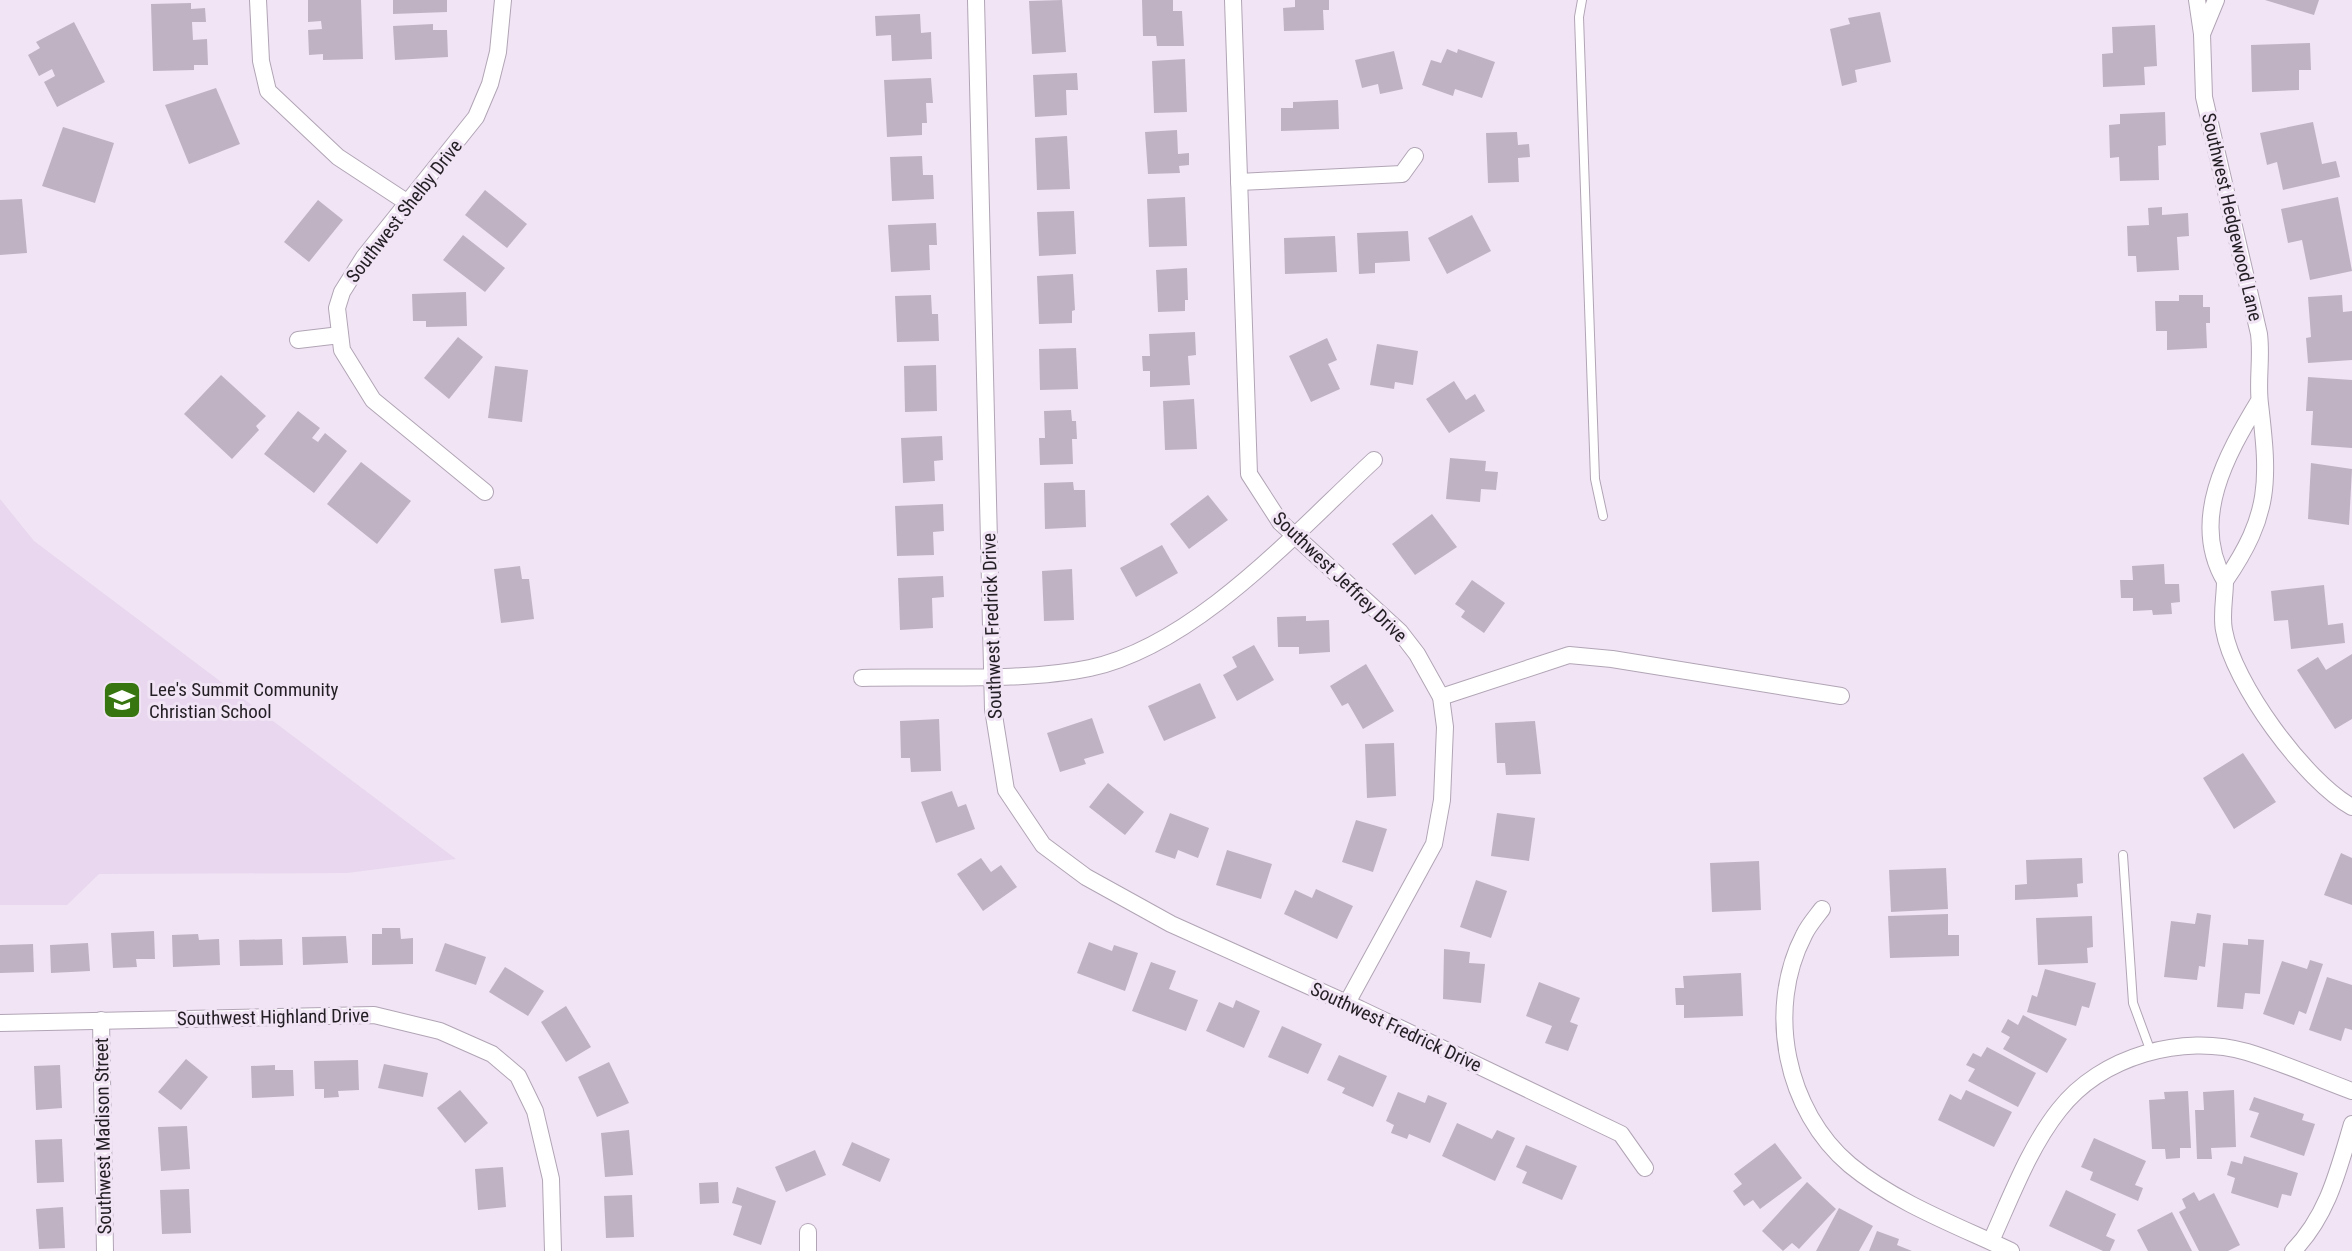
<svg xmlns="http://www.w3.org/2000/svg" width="2352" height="1251" viewBox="0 0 2352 1251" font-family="'Roboto Condensed',sans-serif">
	<rect width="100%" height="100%" fill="#f1e4f5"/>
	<path fill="#e8d7ee" d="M0,499L34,541L456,859L347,873L99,874L67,905H0Z"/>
	<g fill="#bfb3c3">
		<path d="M308,0H361L363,59L323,60V54L309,55L308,30L322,29L321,21L308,22Z"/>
		<path d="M393,0H447V12L393,14Z"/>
		<path d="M1062,0L1066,52L1032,54L1029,1Z"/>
		<path d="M1142,0H1173V11H1182L1184,46H1157L1156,36H1143Z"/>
		<path d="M1295,0H1329V10H1323L1324,30L1284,31L1283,8L1295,7Z"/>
		<path d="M2265,0H2319L2314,15Z"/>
		<path d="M191,3V9L205,8L206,22H192L193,40L207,39L208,65H194V70L153,71L151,4Z"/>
		<path d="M1880,12L1891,62L1855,70L1857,82L1842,86L1830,29L1850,24L1848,18Z"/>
		<path d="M920,14L921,33L931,32L932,59L892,61L891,35L876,36L875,16Z"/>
		<path d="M74,22L105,82L57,107L44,82L55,76L52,69L39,76L28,55L40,48L36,42Z"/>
		<path d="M433,24V30H447L448,57L395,60L393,26Z"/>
		<path d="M2155,25L2157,66L2144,67L2145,85L2103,87L2102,54L2113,53L2112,27Z"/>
		<path d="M2310,43L2311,70H2299V90L2252,92L2251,45Z"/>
		<path d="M1447,49L1457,53L1458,49L1495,62L1482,98L1455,89L1453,96L1422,85L1431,60L1441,63Z"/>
		<path d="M1394,51L1403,89L1380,94L1378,84L1362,88L1355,60Z"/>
		<path d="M1185,59L1187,112L1154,113L1152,61Z"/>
		<path d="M1077,73L1078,90H1066L1067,115L1035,117L1033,75Z"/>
		<path d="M931,78L933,103H926L927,123H922V135L887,137L884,80Z"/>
		<path d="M216,88L240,144L189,164L165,105Z"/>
		<path d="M1338,100L1339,129L1281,131V108H1293V102Z"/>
		<path d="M2165,112L2166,145L2158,146L2159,180L2120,181L2119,157L2110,158L2109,125L2120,124V114Z"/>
		<path d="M2313,122L2322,164L2336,161L2340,177L2283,190L2277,162L2267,165L2260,133Z"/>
		<path d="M63,127L114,143L95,203L42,186Z"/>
		<path d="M1177,130L1178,154L1189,153V165L1179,166L1180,173L1148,174L1145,132Z"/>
		<path d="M1517,132L1518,145L1529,144L1530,157L1518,158L1519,182L1488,183L1486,133Z"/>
		<path d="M1067,136L1070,189L1037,190L1035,138Z"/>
		<path d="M922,156L923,175H933L934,199L892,201L890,157Z"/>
		<path d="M485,190L527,224L507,248L465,215Z"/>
		<path d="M1185,197L1187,246L1149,247L1147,199Z"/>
		<path d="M2338,197L2352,271L2310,280L2302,240L2288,243L2281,209Z"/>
		<path d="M22,199L27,253L0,255V200Z"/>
		<path d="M318,200L343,220L309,262L284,242Z"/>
		<path d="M2162,207V215L2188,213L2189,236L2177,237L2179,270L2137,272L2136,256H2128L2127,226L2149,225L2148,208Z"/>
		<path d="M1074,211L1076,254L1039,256L1037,212Z"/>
		<path d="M1472,215L1491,251L1447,274L1428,238Z"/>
		<path d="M936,223L937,245H929L930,270L891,272L888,225Z"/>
		<path d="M1408,231L1410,261L1375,263V273L1359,274L1357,233Z"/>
		<path d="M463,235L505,268L485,292L443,260Z"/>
		<path d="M1335,236L1337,272L1285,274L1284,238Z"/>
		<path d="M1187,268L1188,300H1185V311L1158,312L1156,270Z"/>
		<path d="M1073,274L1075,310L1072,311V323L1039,324L1037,276Z"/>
		<path d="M466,292L467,326L426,327V321H413L412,294Z"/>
		<path d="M931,295L932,314H938L939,341L897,342L895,296Z"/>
		<path d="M2179,295H2203V307H2210V323H2206L2207,348L2167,350V331H2156L2155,301H2179Z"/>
		<path d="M2342,295L2343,312L2352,311V360L2308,363L2306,338L2311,337L2308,297Z"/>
		<path d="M1195,332L1196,355L1188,356L1190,385L1150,387V371H1143L1142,356H1150L1149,334Z"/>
		<path d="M458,337L483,357L449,399L424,378Z"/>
		<path d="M1327,338L1337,360L1328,364L1340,389L1311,402L1289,356Z"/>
		<path d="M1377,344L1418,351L1413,385L1395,382L1394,389L1370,385Z"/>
		<path d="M1076,348L1078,389L1040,390L1039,349Z"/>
		<path d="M936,365L937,411L905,412L904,366Z"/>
		<path d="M495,366L528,370L522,422L488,418Z"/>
		<path d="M221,375L266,416L256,426L259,430L232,459L184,414Z"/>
		<path d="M2308,377L2352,380V448L2311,445L2313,411H2306Z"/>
		<path d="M1454,381L1466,400L1475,394L1485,411L1449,433L1426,399Z"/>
		<path d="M1194,399L1197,449L1165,450L1163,401Z"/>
		<path d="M1071,410L1072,421H1076L1077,439H1072L1073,464L1040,465L1039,438H1045L1044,411Z"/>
		<path d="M298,411L320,428L312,438L318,442L325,433L347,451L314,493L264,454Z"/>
		<path d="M942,436L943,460L934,461L935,481L903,483L901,438Z"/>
		<path d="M1450,458L1486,461L1485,471L1498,472L1496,490L1481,489L1480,502L1446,499Z"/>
		<path d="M361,462L411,501L377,544L327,504Z"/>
		<path d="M2311,463L2352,469L2349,525L2308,519Z"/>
		<path d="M1073,482L1074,490H1085L1086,527L1045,529L1044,483Z"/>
		<path d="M1208,495L1228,520L1189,549L1170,524Z"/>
		<path d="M943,504L944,531L933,532L934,555L897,556L895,506Z"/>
		<path d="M1432,514L1457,547L1415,575L1392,544Z"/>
		<path d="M1162,545L1178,573L1136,597L1120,568Z"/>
		<path d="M2164,564L2165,584H2179L2180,602L2171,603L2172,614L2153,615L2152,610L2133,611V598H2121L2120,580H2133L2132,566Z"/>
		<path d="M520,566L522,579H529L534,619L501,623L494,569Z"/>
		<path d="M1072,569L1074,620L1044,621L1042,571Z"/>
		<path d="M943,576L944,597L932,598L933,628L900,630L898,578Z"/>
		<path d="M1472,580L1505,603L1484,633L1461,617L1465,611L1455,604Z"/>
		<path d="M2324,585L2328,625L2343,623L2345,643L2291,649L2288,620L2274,621L2271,591Z"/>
		<path d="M1306,616V621L1329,620L1330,652L1299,654V647H1278L1277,617Z"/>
		<path d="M1254,645L1274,680L1237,701L1223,675L1237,667L1232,657Z"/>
		<path d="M2352,654V719L2335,729L2297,670L2318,657L2326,670Z"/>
		<path d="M1366,664L1394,711L1363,729L1348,703L1342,706L1330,686Z"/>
		<path d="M1200,683L1216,718L1164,741L1148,706Z"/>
		<path d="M1092,718L1104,753L1084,759L1086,764L1060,772L1047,733Z"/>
		<path d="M939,719L941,771L911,772L910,758H901L900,721Z"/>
		<path d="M1535,721L1541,774L1506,775L1505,763H1497L1495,723Z"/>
		<path d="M1394,743L1396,796L1367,798L1365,744Z"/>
		<path d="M2243,753L2276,802L2234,829L2203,778Z"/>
		<path d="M1108,783L1144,812L1125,835L1089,807Z"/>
		<path d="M952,791L958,807L966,804L975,829L936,843L921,802Z"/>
		<path d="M1170,813L1209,828L1198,858L1178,850L1175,859L1155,852Z"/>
		<path d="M1497,813L1535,818L1529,861L1491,856Z"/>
		<path d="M1356,820L1387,829L1373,872L1342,862Z"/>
		<path d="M1227,850L1272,864L1261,899L1216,885Z"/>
		<path d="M2341,853L2352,858V905L2324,895Z"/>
		<path d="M981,858L991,872L1001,865L1017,887L983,911L957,874Z"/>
		<path d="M2082,858L2083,883L2077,884L2078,897L2015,900V885L2027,884L2026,860Z"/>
		<path d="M1759,861L1761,910L1712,912L1710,863Z"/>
		<path d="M1946,868L1948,909L1891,912L1889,870Z"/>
		<path d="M1476,880L1507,891L1491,938L1460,927Z"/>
		<path d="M1316,889L1353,906L1337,939L1284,914L1295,890L1312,898Z"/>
		<path d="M2197,913L2211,915L2205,967L2199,966L2197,980L2164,977L2171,921L2195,924Z"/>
		<path d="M1948,914V935H1959V956L1890,958L1888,916Z"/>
		<path d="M2092,916L2093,947L2087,948L2088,963L2038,965L2036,918Z"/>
		<path d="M382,928H400L401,939L413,938V964L372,965V934H382Z"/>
		<path d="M154,931L155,959H136L137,967L113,968L111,933Z"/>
		<path d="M198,934L199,940L219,939L220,965L173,967L172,935Z"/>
		<path d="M346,936L348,963L303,965L302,937Z"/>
		<path d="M282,939L283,965L240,966L239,940Z"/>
		<path d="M2248,939L2264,940L2260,994L2245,993L2243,1009L2217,1007L2223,943L2248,945Z"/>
		<path d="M1089,942L1112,951L1114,945L1138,953L1125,991L1077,973Z"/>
		<path d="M88,943L90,971L51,973L50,945Z"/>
		<path d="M445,943L486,957L476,985L435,971Z"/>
		<path d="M33,944L34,972L0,973V945Z"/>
		<path d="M1444,949L1470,952L1469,963L1485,964L1481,1003L1443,999Z"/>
		<path d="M2310,960L2323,964L2306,1014L2299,1011L2294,1025L2263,1014L2282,961L2307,969Z"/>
		<path d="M1151,962L1176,971L1169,989L1198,1000L1186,1031L1132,1011Z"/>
		<path d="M505,967L544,991L528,1016L489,992Z"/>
		<path d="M2045,969L2096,983L2089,1008L2082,1006L2076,1026L2027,1012L2032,995L2037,997Z"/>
		<path d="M1741,973L1743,1016L1684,1018V1005H1676L1675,988H1684L1683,976Z"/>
		<path d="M2327,977L2352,985V1030L2345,1028L2341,1041L2309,1030Z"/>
		<path d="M1539,982L1580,998L1570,1022L1578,1025L1568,1051L1545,1043L1552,1026L1526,1016Z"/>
		<path d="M1236,1000L1260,1011L1244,1048L1206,1031L1219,1002L1233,1008Z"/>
		<path d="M566,1006L591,1047L566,1062L541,1022Z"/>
		<path d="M2023,1015L2067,1039L2047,1073L2003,1049L2010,1037L2001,1032L2008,1019L2018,1025Z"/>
		<path d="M1282,1026L1322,1044L1308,1074L1268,1057Z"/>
		<path d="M1987,1047L2036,1073L2018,1107L1968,1081L1975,1069L1966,1065L1973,1053L1981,1057Z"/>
		<path d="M1339,1055L1387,1076L1373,1107L1342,1093L1345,1088L1327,1080Z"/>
		<path d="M186,1059L208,1077L181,1110L158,1092Z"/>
		<path d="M358,1060L359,1090L338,1091L339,1097L324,1098V1089H315L314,1061Z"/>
		<path d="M609,1062L629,1103L597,1117L578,1077Z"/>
		<path d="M384,1064L428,1073L423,1097L378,1088Z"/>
		<path d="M60,1065L62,1108L36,1110L34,1066Z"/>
		<path d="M275,1065V1070H293L294,1096L252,1098L251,1066Z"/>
		<path d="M460,1090L488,1123L465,1143L437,1108Z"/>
		<path d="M1966,1090L2012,1112L1994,1147L1938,1120L1950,1094L1961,1100Z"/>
		<path d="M2234,1090L2236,1147L2211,1148L2212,1159H2197L2195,1110H2204L2203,1092Z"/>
		<path d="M2188,1091L2191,1148H2180V1158L2166,1159L2165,1149H2152L2149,1100L2165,1099L2164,1092Z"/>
		<path d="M1398,1092L1425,1103L1428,1095L1447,1103L1430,1143L1409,1134L1407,1139L1391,1133L1394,1125L1386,1121Z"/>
		<path d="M2254,1097L2304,1114L2302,1120L2315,1124L2304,1156L2250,1137L2259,1113L2249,1110Z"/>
		<path d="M1457,1123L1492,1139L1497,1130L1515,1138L1495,1181L1442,1156Z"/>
		<path d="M187,1126L190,1169L161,1171L158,1127Z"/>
		<path d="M629,1130L633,1175L605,1177L601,1133Z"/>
		<path d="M2094,1138L2146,1161L2135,1185L2143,1188L2138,1201L2090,1180L2093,1172L2081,1167Z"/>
		<path d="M62,1139L64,1182L37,1183L35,1140Z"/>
		<path d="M852,1142L890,1159L880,1182L842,1165Z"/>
		<path d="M1775,1143L1802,1178L1760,1209L1753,1200L1744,1206L1733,1191L1742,1184L1734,1174Z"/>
		<path d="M1526,1145L1577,1166L1562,1200L1522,1183L1527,1172L1516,1167Z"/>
		<path d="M815,1150L826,1175L786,1192L775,1167Z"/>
		<path d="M2244,1156L2298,1173L2291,1196L2282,1194L2278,1208L2231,1193L2235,1178L2227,1175L2231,1161L2242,1164Z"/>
		<path d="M503,1167L506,1207L478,1210L475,1169Z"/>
		<path d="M718,1182L719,1203L700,1204L699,1183Z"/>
		<path d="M1807,1182L1836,1209L1799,1249L1792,1243L1783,1251L1762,1231Z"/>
		<path d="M737,1187L776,1201L761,1245L733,1235L742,1206L732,1203Z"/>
		<path d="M189,1189L191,1233L162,1234L160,1190Z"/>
		<path d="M2066,1190L2116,1214L2106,1236L2115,1240L2110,1251H2103L2049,1226Z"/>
		<path d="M2194,1192L2199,1201L2214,1193L2240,1245L2228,1251H2199L2179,1212L2186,1208L2182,1199Z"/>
		<path d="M632,1195L634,1237L606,1238L604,1196Z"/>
		<path d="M63,1207L65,1248L39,1249L36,1209Z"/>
		<path d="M1839,1208L1873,1226L1859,1251H1816Z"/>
		<path d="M2172,1212L2192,1251H2148L2137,1230Z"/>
		<path d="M1877,1231L1899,1239L1897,1245L1912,1251H1869Z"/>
	</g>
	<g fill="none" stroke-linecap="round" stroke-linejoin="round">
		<g stroke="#b1a5b5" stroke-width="10">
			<g id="service">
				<path d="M1582,0L1579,17L1595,479L1603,516"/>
				<path d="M2123,855L2133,1003L2151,1052"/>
			</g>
		</g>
		<g stroke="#b1a5b5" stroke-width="18">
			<g id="minor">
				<path d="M258,0L261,61L268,91L338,157L408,203"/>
				<path d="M976,0L993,709L1006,790L1043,845L1086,877L1171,924L1360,1009L1621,1134L1645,1168"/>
				<path d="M1233,0L1249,474L1280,522L1400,632L1417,654L1441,697L1445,727L1442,800L1434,844L1347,1003"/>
				<path d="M2197,0L2202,34L2216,0"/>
				<path d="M2202,34L2204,97L2259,334C2262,358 2257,381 2260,404C2269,481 2271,514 2225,581C2189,520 2227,454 2259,401"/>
				<path d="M1239,182L1402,174L1415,156"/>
				<path d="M298,340L340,335"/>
				<path d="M485,492L373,400L342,350L337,308L342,292L364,257L476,117L490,84L498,52L503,0"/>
				<path d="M2225,581C2225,597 2221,615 2224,630C2233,683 2305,781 2352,807"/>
				<path d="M862,678C932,676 1023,682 1090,668C1196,645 1296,532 1374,460"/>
				<path d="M1441,697L1569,655L1612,659L1841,696"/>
				<path d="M1822,909C1816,917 1808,926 1804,935C1765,1010 1786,1111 1850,1165C1896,1203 1958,1226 2011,1251"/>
				<path d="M101,1020L105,1251"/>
				<path d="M0,1023L374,1015L440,1031L492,1054L518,1076L535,1111L551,1179L553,1251"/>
				<path d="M1991,1241C2011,1197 2029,1148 2059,1110C2101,1056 2183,1033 2247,1052C2283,1063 2317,1078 2352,1091"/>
				<path d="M808,1251V1232"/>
				<path d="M2293,1251C2328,1215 2338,1171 2352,1124"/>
			</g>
		</g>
		<use href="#service" stroke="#fff" stroke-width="8"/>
		<use href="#minor" stroke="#fff" stroke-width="16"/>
	</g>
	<defs>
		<g id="school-square" transform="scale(2.0125)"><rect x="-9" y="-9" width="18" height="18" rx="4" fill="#377510" stroke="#f1e4f5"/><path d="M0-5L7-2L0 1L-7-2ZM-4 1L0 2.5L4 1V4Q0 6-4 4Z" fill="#fff"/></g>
	</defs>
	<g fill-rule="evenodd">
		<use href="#school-square" x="122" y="700"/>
	</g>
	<g text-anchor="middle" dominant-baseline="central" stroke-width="6" stroke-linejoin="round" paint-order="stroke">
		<g font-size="19" fill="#231e24" stroke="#f1e4f5">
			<text transform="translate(404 211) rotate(-52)">Southwest Shelby Drive</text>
			<text transform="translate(2232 217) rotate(77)">Southwest Hedgewood Lane</text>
			<text transform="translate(1340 577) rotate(44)">Southwest Jeffrey Drive</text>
			<text transform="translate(992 626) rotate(-92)">Southwest Fredrick Drive</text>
			<text transform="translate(273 1017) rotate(-1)">Southwest Highland Drive</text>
			<text transform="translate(1396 1027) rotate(25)">Southwest Fredrick Drive</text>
			<text transform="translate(103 1136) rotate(-91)">Southwest Madison Street</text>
		</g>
		<g font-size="19" fill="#231e24" stroke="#f1e4f5" text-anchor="start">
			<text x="149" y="689">Lee's Summit Community<tspan x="149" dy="22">Christian School</tspan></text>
		</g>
	</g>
</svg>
